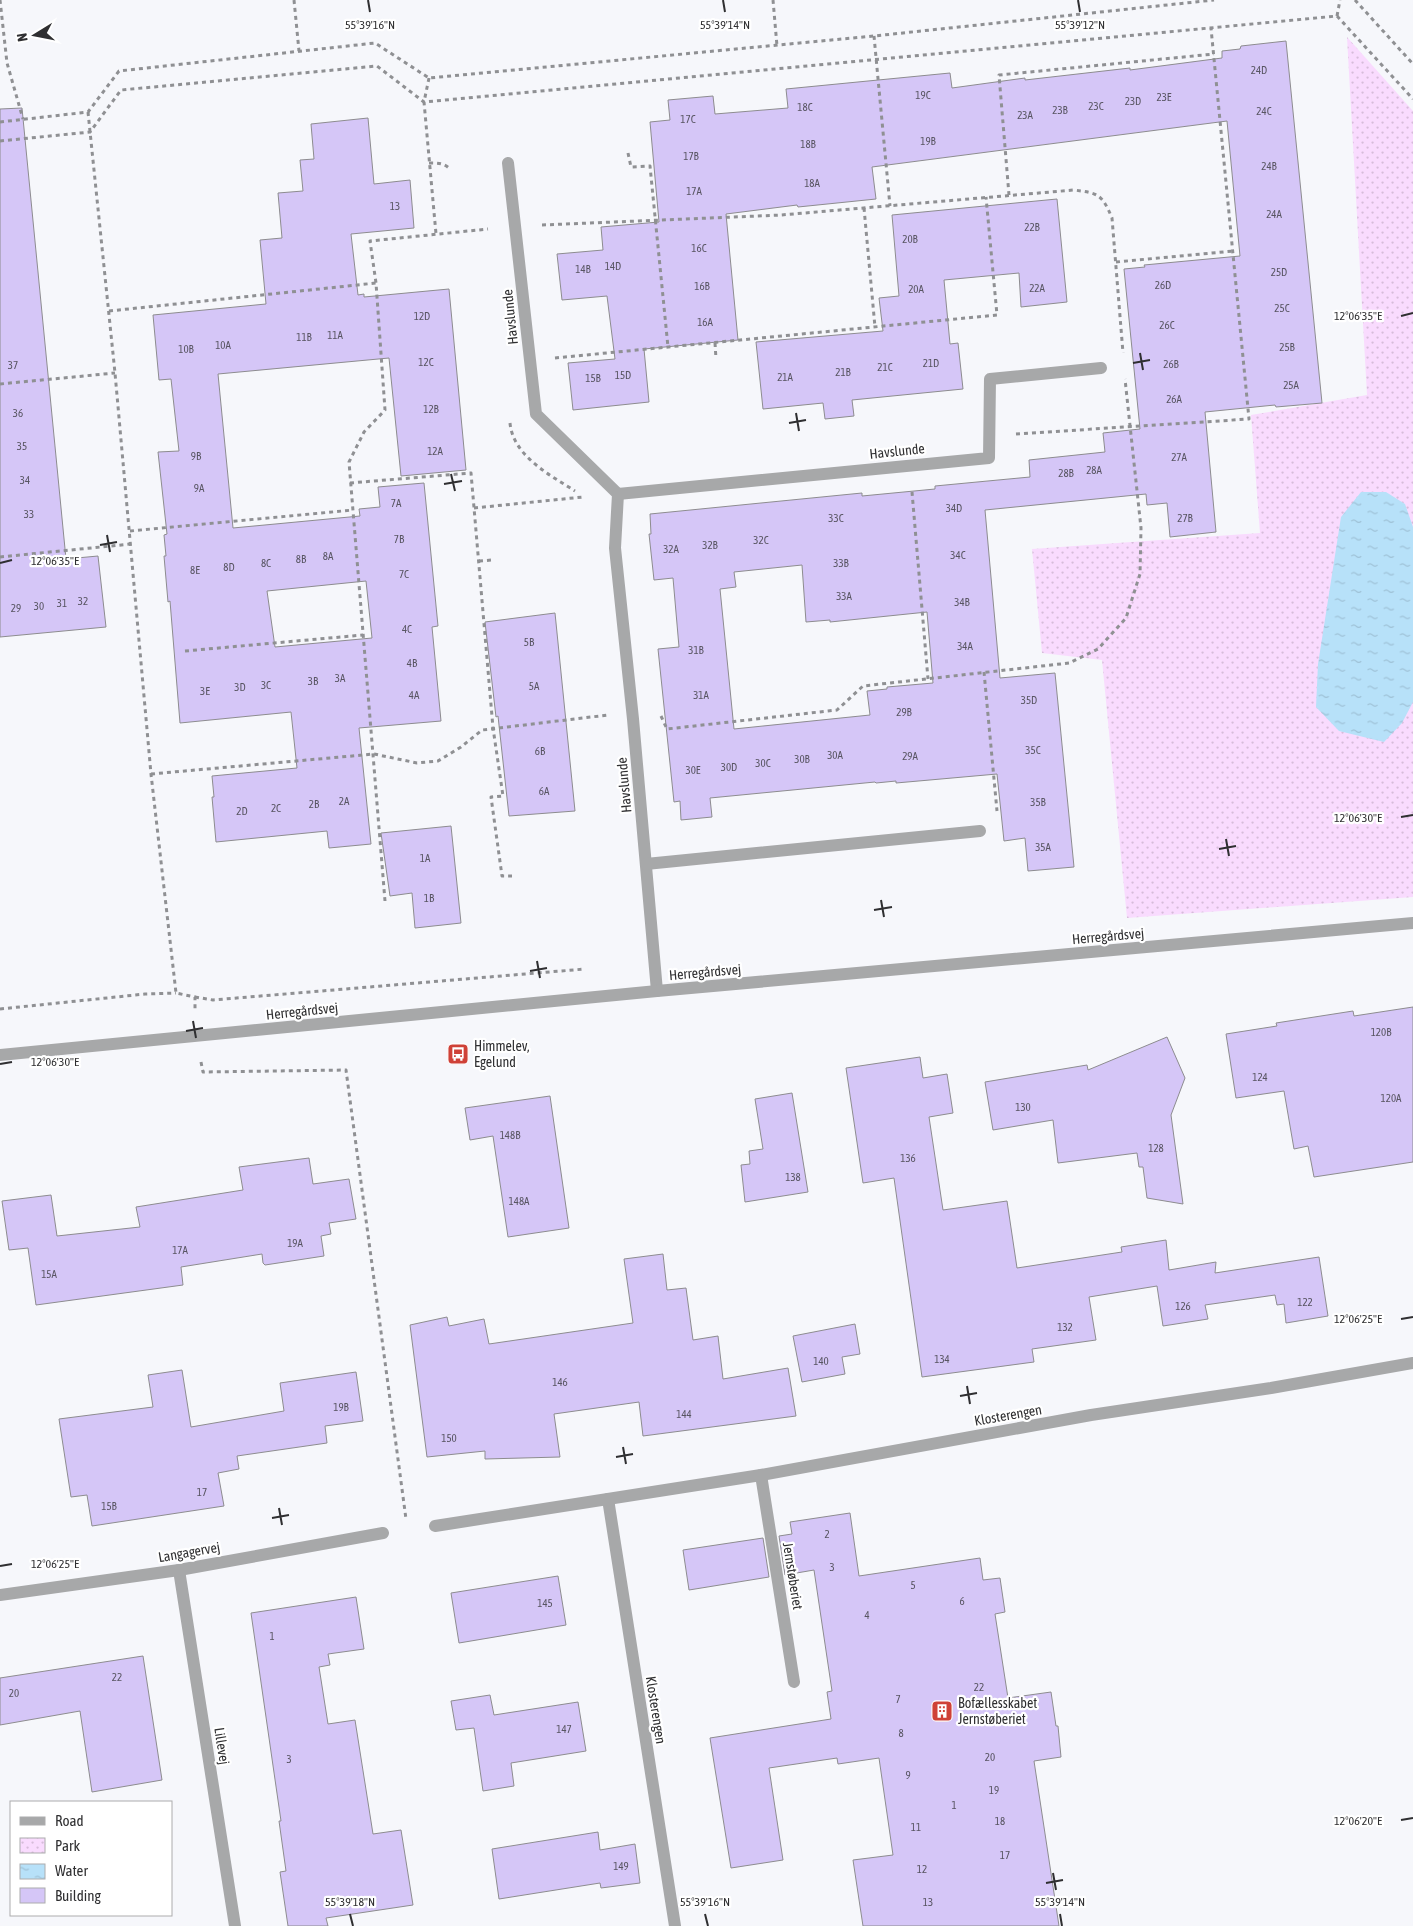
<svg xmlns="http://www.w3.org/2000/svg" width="1413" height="1926" viewBox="0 0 1413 1926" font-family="'Asap Condensed',sans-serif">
	<defs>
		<pattern id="park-dots" width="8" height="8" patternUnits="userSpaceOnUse" patternTransform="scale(1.25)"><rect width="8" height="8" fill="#f9dbfe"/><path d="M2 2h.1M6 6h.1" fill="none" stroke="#d6bcda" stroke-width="1.8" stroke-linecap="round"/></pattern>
		<pattern id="water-ripples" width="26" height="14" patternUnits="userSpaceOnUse" patternTransform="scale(1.25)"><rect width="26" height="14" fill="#b7e1f9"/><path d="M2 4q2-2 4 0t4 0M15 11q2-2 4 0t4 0" fill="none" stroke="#9ec1d6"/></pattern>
	</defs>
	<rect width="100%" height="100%" fill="#f6f7fb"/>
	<path fill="url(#park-dots)" d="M1347,37L1413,111V897L1127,918L1102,660L1042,653L1032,549L1260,533L1251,415L1367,395Z"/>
	<path fill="url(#water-ripples)" d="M1361,492H1386L1405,504L1413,527V702L1402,723L1384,742L1339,731L1316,707L1318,664L1341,517Z"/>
	<g fill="#d5c6f7" stroke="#8d8c8f" fill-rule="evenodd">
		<path d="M1286,41L1322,403L1276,407L1275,405L1205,412L1216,532L1170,537L1167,503L1147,505L1146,494L985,510L1000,678L1055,673L1074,867L1028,871L1025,838L1004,841L997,774L896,783V781L876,783L875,782L710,798L712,817L681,820L680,801L674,802L658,649L679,647L673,578L654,580L649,534H651L650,514L862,493V496L935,489V486L1030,477L1029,460L1105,452L1103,433L1140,429L1124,269L1145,267L1144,265L1240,256L1227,121L872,167L876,199L798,207L797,205L726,214L738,340L644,349L649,402L573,410L568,363L615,359L607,296L562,300L557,254L603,250L601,227L659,222L650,122L670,120L668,100L713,96L715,114L788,108L786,89L950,73L952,88L1025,78V80L1130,68V70L1222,58V51L1240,49L1241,46ZM802,565L806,622L830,620V622L927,612L933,683L887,687V689L867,691L870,715L734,729L720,589L736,587L734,572Z"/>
		<path d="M22,108L66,559L98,556L106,627L0,637V109Z"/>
		<path d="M368,118L374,184L410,180L414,228L351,234L358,295L364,294V297L449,289L466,470L401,476L389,358L218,374L233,528L360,516L359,509L380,507L378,487L424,483L438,626L432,627L441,721L359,728L371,844L329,848L327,831L216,842L212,797H214L212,776L297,768L291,712L180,723L170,601L168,602L164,556H166L164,535L167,534L158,452L179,451L171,379L159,380L153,315L266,304L260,240L282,238L278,193L303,191L300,160L314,159L311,124ZM366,581L372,638L275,647L267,591Z"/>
		<path d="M1057,199L1067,302L1021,307L1019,273L944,280L950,344L958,343L963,389L852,400L854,416L825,419L823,403L763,409L756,342L883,331L879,298L899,296L892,215Z"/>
		<path d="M555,613L575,811L509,816L498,716L496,717L485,622Z"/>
		<path d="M451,826L461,923L415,928L412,893L390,896L381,833Z"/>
		<path d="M1413,1007V1162L1314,1177L1308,1146L1294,1149L1284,1091L1236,1098L1226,1034L1277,1026L1276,1023L1353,1011L1354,1016Z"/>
		<path d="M1167,1037L1185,1078L1171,1115L1183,1204L1147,1198L1143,1167H1139L1137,1153L1058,1163L1053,1120L993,1130L985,1082L1087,1065L1088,1070Z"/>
		<path d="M920,1057L923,1078L947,1074L953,1113L929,1117L943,1210L1007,1201L1017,1268L1122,1252L1121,1247L1166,1240L1169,1270L1216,1262L1215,1273L1319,1257L1328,1316L1286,1323L1284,1304L1277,1305L1275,1295L1205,1305L1208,1319L1163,1326L1157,1286L1089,1297L1096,1340L1032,1349L1034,1362L922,1377L894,1178L863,1183L846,1068Z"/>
		<path d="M792,1093L808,1192L745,1202L741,1165L750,1164L749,1151L763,1149L755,1099Z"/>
		<path d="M550,1096L569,1228L508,1237L493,1136L470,1140L465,1108Z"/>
		<path d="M309,1158L313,1184L349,1179L356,1219L329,1223L331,1234L321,1236L324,1256L265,1265L263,1263L262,1254L181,1267L183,1285L36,1305L28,1248L9,1250L2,1201L51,1195L57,1236L140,1227L136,1207L243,1190L239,1167Z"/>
		<path d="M663,1254L667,1290L686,1288L693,1340L718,1336L723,1379L788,1368L796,1416L643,1436L639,1402L554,1414L560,1457L485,1459V1451L427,1457L410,1325L447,1317L449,1326L484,1319L489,1344L633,1323L624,1259Z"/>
		<path d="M855,1324L860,1354L842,1357L845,1374L802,1382L793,1336Z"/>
		<path d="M182,1370L191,1427L284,1411L280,1383L356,1372L363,1421L325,1426L327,1443L237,1456L239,1469L218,1473L224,1506L92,1526L87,1495L71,1497L59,1419L153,1407L148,1375Z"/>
		<path d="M850,1513L859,1576L980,1558L983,1580L1000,1578L1005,1612L995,1614L1008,1698L1051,1692L1056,1726H1058L1061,1757L1034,1761L1059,1926H863L853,1860L893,1855L879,1758L838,1764L837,1758L769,1768L783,1860L731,1868L710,1738L831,1719L827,1692L832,1691L814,1570L785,1575L779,1536L792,1534L790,1522Z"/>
		<path d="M763,1538L769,1577L689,1590L683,1550Z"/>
		<path d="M558,1576L566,1625L459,1643L451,1593Z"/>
		<path d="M356,1597L364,1649L328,1654L330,1665L319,1667L328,1724L355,1720L373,1834L401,1830L413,1905L326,1918L328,1926H288L280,1872L286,1871L279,1821H281L251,1613Z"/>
		<path d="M143,1656L162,1780L92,1792L80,1711L0,1725V1678Z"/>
		<path d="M490,1695L494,1715L578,1702L586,1751L511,1763L514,1786L483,1791L474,1728L456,1730L451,1701Z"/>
		<path d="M598,1832L600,1850L635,1844L640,1883L601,1888L600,1883L499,1899L492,1849Z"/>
	</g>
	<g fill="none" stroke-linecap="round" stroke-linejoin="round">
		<g stroke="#8f9093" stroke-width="3" stroke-dasharray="4 4" stroke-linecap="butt">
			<path d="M0,0L7,63L23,119"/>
			<path d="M294,0L299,51"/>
			<path d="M773,0L777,46"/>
			<path d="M1355,0L1413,64"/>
			<path d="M1337,16L1340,0"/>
			<path d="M874,36L890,206"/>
			<path d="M429,78L424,102L436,234"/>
			<path d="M88,112L115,373L151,774L176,993L195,997V1011"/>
			<path d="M0,122L88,112L119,71L375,43L429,78L874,36L1214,0"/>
			<path d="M0,141L90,132L121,90L377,66L424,102L1337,16L1413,99"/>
			<path d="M628,153L631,167L650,166L668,347"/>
			<path d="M429,163C438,163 444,163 450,169"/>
			<path d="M1009,195L999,75L1214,54"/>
			<path d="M864,208L875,327"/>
			<path d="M542,225L781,215L1074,190C1098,193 1102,194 1112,218L1123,353"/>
			<path d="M1116,262L1233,251"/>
			<path d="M109,311L376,283"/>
			<path d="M715,343L716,359"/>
			<path d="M555,358L997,315L986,197"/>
			<path d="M0,384L115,373"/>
			<path d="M510,423C513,456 550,475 575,491"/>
			<path d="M1016,434L1249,419L1211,28"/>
			<path d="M350,483L471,473L493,728L503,796L491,797L502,876H512"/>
			<path d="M912,492L928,679"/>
			<path d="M474,508L583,497"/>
			<path d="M130,531L353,510"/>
			<path d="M0,557L131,544"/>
			<path d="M479,561L492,560"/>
			<path d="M185,651L363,635"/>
			<path d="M984,672L997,811"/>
			<path d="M661,716L667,729L837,710L863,686L1069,663L1098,649L1126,618L1140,574L1141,528L1125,379"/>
			<path d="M151,774L374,754L417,763L438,761L461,747L482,730L608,715"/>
			<path d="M385,901L349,462L364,432L385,410L376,283L370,241L488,229"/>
			<path d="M195,997L213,1000L585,969"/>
			<path d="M0,1009L145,994L176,993"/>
			<path d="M201,1062L203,1072L346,1070L406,1519"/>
		</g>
		<g stroke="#a7a8a9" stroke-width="12">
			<path d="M508,163L536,414L618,494L615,548L633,719L657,991"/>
			<path d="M618,494L989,458L990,379L1101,368"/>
			<path d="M646,864L980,831"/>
			<path d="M761,1475L794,1682"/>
			<path d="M608,1499L675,1926"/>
			<path d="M435,1526L761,1475L1091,1415L1271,1388L1413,1363"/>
			<path d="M179,1570L235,1926"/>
			<path d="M0,1595L179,1570L383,1533"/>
		</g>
		<path stroke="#a7a8a9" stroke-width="12" d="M0,1055L657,991L1413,923"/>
	</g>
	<path fill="none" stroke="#2f2f31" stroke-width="2" d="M368,0L370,12M723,0L725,12M1078,0L1080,12M1401,316L1413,313M1140,353L1143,370M1133,363L1150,360M796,413L799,431M789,423L806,420M451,474L455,491M444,484L462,481M107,535L110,552M100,545L117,542M0,563L12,560M1401,817L1413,815M1226,839L1229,856M1219,849L1236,846M881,900L884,917M874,910L892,907M537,961L540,978M530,971L547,968M193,1021L196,1038M186,1031L203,1028M0,1064L12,1062M1401,1319L1413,1317M967,1386L970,1404M960,1396L977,1393M623,1447L626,1464M616,1457L633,1454M279,1508L282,1525M272,1518L289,1515M0,1566L12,1564M1401,1820L1413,1818M1053,1873L1056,1890M1046,1883L1063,1880M350,1914L353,1926M705,1914L708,1926M1060,1914L1062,1926"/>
	<defs>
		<g id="bus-square" transform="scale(1.125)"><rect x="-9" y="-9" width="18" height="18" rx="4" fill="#cf4137" stroke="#fff"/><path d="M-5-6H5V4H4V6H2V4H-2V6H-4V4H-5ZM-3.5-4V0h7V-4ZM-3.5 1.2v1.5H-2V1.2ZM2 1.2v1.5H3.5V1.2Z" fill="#fff"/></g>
		<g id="building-square" transform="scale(1.125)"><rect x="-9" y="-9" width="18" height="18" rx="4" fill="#cf4137" stroke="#fff"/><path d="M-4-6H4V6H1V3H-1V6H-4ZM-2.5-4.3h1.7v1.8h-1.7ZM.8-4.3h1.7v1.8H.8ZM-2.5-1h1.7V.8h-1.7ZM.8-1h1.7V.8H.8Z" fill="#fff"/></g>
	</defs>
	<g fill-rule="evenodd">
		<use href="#bus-square" x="458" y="1054"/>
		<use href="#building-square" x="942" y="1711"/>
	</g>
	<g text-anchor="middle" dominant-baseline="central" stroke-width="4.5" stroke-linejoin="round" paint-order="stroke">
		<g font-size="11" fill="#585562">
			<text x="1259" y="70">24D</text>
			<text x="923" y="95">19C</text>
			<text x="1164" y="97">23E</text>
			<text x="1133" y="101">23D</text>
			<text x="1096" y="106">23C</text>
			<text x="805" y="107">18C</text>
			<text x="1060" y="110">23B</text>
			<text x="1264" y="111">24C</text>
			<text x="1025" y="115">23A</text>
			<text x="688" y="119">17C</text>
			<text x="928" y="141">19B</text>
			<text x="808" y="144">18B</text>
			<text x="691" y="156">17B</text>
			<text x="1269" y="166">24B</text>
			<text x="812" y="183">18A</text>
			<text x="694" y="191">17A</text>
			<text x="395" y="206">13</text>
			<text x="1274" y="214">24A</text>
			<text x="1032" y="227">22B</text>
			<text x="910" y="239">20B</text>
			<text x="699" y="248">16C</text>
			<text x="613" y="266">14D</text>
			<text x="583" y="269">14B</text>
			<text x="1279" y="272">25D</text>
			<text x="1163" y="285">26D</text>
			<text x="702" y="286">16B</text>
			<text x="1037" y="288">22A</text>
			<text x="916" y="289">20A</text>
			<text x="1282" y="308">25C</text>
			<text x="422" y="316">12D</text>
			<text x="705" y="322">16A</text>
			<text x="1167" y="325">26C</text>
			<text x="335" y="335">11A</text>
			<text x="304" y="337">11B</text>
			<text x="223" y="345">10A</text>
			<text x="1287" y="347">25B</text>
			<text x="186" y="349">10B</text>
			<text x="426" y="362">12C</text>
			<text x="931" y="363">21D</text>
			<text x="1171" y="364">26B</text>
			<text x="13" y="365">37</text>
			<text x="885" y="367">21C</text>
			<text x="843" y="372">21B</text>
			<text x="623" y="375">15D</text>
			<text x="785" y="377">21A</text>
			<text x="593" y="378">15B</text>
			<text x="1291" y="385">25A</text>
			<text x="1174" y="399">26A</text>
			<text x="431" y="409">12B</text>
			<text x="18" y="413">36</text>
			<text x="22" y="446">35</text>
			<text x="435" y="451">12A</text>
			<text x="196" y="456">9B</text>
			<text x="1179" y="457">27A</text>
			<text x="1094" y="470">28A</text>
			<text x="1066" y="473">28B</text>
			<text x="25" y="480">34</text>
			<text x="199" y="488">9A</text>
			<text x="396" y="503">7A</text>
			<text x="954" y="508">34D</text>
			<text x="29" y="514">33</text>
			<text x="836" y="518">33C</text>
			<text x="1185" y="518">27B</text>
			<text x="399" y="539">7B</text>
			<text x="761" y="540">32C</text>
			<text x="710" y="545">32B</text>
			<text x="671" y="549">32A</text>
			<text x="958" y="555">34C</text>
			<text x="328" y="556">8A</text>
			<text x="301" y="559">8B</text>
			<text x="266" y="563">8C</text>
			<text x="841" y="563">33B</text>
			<text x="229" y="567">8D</text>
			<text x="195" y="570">8E</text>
			<text x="404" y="574">7C</text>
			<text x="844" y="596">33A</text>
			<text x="83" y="601">32</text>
			<text x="962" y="602">34B</text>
			<text x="62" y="603">31</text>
			<text x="39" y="606">30</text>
			<text x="16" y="608">29</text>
			<text x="407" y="629">4C</text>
			<text x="529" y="642">5B</text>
			<text x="965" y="646">34A</text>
			<text x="696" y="650">31B</text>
			<text x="412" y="663">4B</text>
			<text x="340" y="678">3A</text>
			<text x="313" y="681">3B</text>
			<text x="266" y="685">3C</text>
			<text x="534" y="686">5A</text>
			<text x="240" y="687">3D</text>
			<text x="205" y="691">3E</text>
			<text x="414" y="695">4A</text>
			<text x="701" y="695">31A</text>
			<text x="1029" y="700">35D</text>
			<text x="904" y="712">29B</text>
			<text x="1033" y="750">35C</text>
			<text x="540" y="751">6B</text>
			<text x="835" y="755">30A</text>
			<text x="910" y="756">29A</text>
			<text x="802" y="759">30B</text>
			<text x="763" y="763">30C</text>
			<text x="729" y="767">30D</text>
			<text x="693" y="770">30E</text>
			<text x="544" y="791">6A</text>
			<text x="344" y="801">2A</text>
			<text x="1038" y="802">35B</text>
			<text x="314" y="804">2B</text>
			<text x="276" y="808">2C</text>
			<text x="242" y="811">2D</text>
			<text x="1043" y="847">35A</text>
			<text x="425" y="858">1A</text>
			<text x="429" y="898">1B</text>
			<text x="1381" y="1032">120B</text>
			<text x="1260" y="1077">124</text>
			<text x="1391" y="1098">120A</text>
			<text x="1023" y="1107">130</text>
			<text x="510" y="1135">148B</text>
			<text x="1156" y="1148">128</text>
			<text x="908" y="1158">136</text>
			<text x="793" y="1177">138</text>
			<text x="519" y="1201">148A</text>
			<text x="295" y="1243">19A</text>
			<text x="180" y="1250">17A</text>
			<text x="49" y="1274">15A</text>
			<text x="1305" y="1302">122</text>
			<text x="1183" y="1306">126</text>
			<text x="1065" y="1327">132</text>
			<text x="942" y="1359">134</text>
			<text x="821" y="1361">140</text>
			<text x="560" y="1382">146</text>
			<text x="341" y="1407">19B</text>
			<text x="684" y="1414">144</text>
			<text x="449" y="1438">150</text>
			<text x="202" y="1492">17</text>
			<text x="109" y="1506">15B</text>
			<text x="827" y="1534">2</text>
			<text x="832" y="1567">3</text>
			<text x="913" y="1585">5</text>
			<text x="962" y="1601">6</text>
			<text x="545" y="1603">145</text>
			<text x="867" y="1615">4</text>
			<text x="272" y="1636">1</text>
			<text x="117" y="1677">22</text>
			<text x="979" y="1687">22</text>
			<text x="14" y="1693">20</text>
			<text x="898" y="1699">7</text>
			<text x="564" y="1729">147</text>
			<text x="901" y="1733">8</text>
			<text x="990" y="1757">20</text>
			<text x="289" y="1759">3</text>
			<text x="908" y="1775">9</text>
			<text x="994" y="1790">19</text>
			<text x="954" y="1805">1</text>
			<text x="1000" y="1821">18</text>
			<text x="916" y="1827">11</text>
			<text x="1005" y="1855">17</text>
			<text x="621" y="1866">149</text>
			<text x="922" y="1869">12</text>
			<text x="928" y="1902">13</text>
		</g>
		<g font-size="14" fill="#2f2f31" stroke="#fff">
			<text transform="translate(510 317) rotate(-96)">Havslunde</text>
			<text transform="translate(897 451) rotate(-6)">Havslunde</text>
			<text transform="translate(624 785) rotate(-95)">Havslunde</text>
			<text transform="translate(1108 936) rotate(-5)">Herregårdsvej</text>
			<text transform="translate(705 972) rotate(-5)">Herregårdsvej</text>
			<text transform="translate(302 1011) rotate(-6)">Herregårdsvej</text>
			<text transform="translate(1008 1415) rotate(-10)">Klosterengen</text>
			<text transform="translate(189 1552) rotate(-10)">Langagervej</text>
			<text transform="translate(793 1576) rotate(81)">Jernstøberiet</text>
			<text transform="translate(656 1710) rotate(81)">Klosterengen</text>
			<text transform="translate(222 1746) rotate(81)">Lillevej</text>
		</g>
		<g font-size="14" fill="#2f2f31" stroke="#fff" text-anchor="start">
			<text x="474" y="1046">Himmelev,<tspan x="474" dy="16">Egelund</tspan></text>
			<text x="958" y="1703">Bofællesskabet<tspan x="958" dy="16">Jernstøberiet</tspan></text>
		</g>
	</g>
	<g font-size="12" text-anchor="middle" fill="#2f2f31" stroke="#fff" stroke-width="4.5" stroke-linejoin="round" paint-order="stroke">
		<text x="370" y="29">55°39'16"N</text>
		<text x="725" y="29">55°39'14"N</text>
		<text x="1080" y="29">55°39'12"N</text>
		<text x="1358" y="320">12°06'35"E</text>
		<text x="55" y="565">12°06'35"E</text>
		<text x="1358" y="822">12°06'30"E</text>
		<text x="55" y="1066">12°06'30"E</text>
		<text x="1358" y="1323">12°06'25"E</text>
		<text x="55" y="1568">12°06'25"E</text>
		<text x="1358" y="1825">12°06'20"E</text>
		<text x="350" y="1906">55°39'18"N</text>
		<text x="705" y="1906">55°39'16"N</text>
		<text x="1060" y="1906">55°39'14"N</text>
	</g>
	<rect x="10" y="1801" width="162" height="115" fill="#ffffff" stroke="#acacad"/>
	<rect x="20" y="1817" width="25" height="8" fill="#a7a8a9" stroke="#acacad"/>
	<text x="55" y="1826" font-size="15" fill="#2f2f31">Road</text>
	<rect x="20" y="1838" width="25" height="15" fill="url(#park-dots)" stroke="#acacad"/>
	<text x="55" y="1851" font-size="15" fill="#2f2f31">Park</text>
	<rect x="20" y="1864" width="25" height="15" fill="url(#water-ripples)" stroke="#acacad"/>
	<text x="55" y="1876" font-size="15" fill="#2f2f31">Water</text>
	<rect x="20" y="1888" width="25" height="15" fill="#d5c6f7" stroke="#acacad"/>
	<text x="55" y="1901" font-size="15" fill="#2f2f31">Building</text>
	<g transform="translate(35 35) rotate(260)" stroke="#ffffff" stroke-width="4" paint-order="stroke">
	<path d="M0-4L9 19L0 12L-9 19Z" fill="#2f2f31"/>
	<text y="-8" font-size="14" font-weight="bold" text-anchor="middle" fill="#2f2f31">N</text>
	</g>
</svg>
